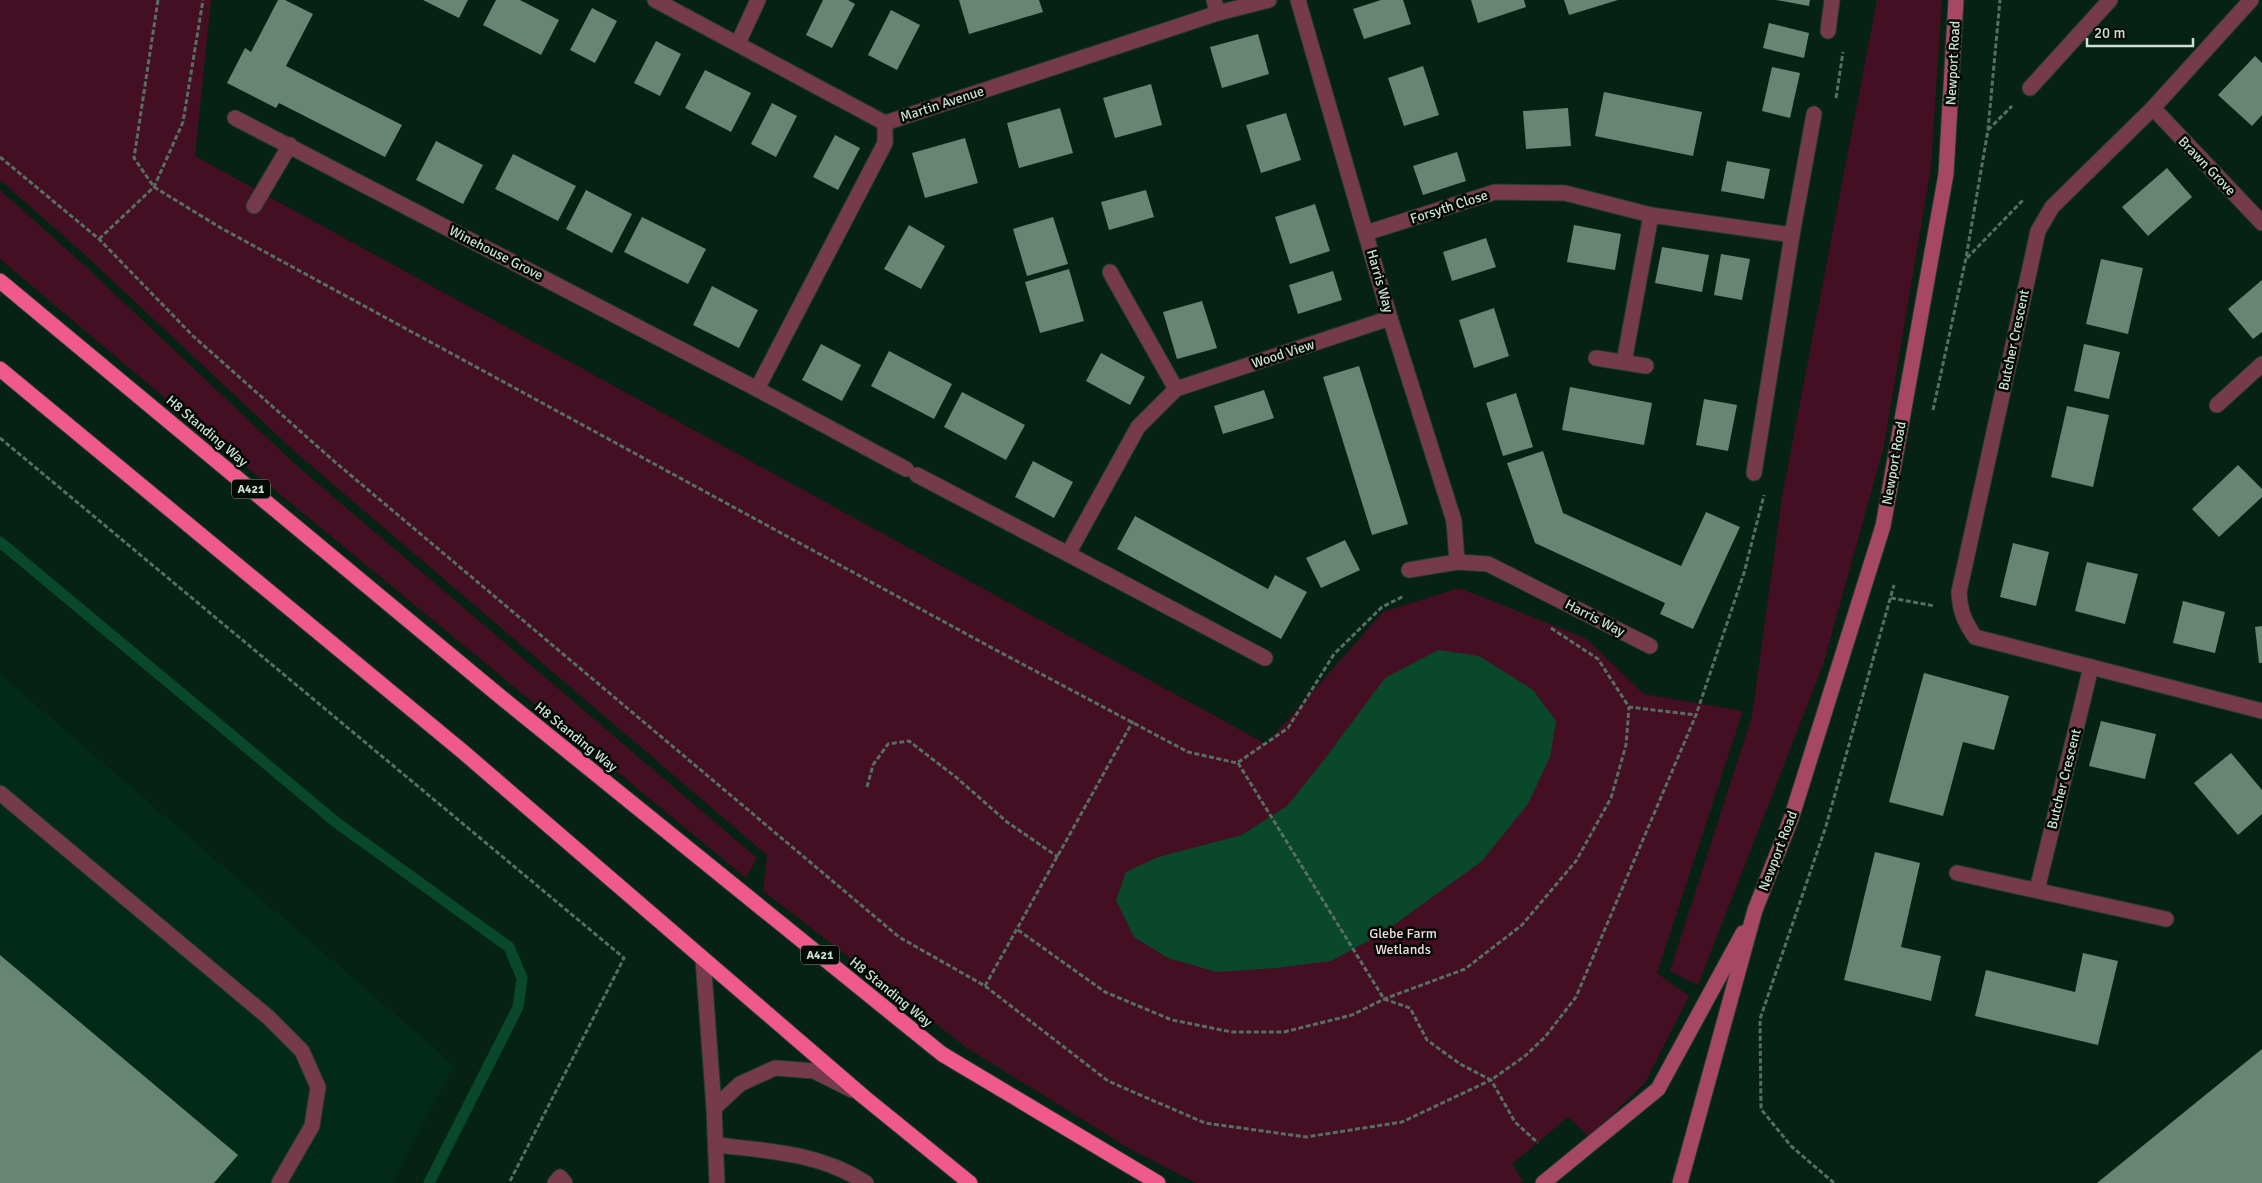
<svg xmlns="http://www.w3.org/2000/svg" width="2262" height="1183" viewBox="0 0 2262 1183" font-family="Signika,sans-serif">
	<rect width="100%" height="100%" fill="#052214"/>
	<path fill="#032a18" d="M0,674L454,1065L392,1183H0Z"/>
	<g fill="#440f22">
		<path d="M0,0H211L195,156L1266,744L1383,612L1459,588L1585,638L1644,694L1743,711L1657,973L1689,996L1645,1083L1589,1137L1568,1117L1512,1164L1523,1181L1520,1183H1196L1130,1149L967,1048L763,891L767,855L294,451L84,254L0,180Z"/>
		<path d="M1877,0H1942L1931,167L1884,446L1823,665L1698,985L1670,971L1752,716L1782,497Z"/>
		<path d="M0,190L83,264L295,464L757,858L746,878L230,453L0,259Z"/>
	</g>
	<path fill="#0a482c" d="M1438,650L1479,656L1533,690L1556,721L1550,757L1528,804L1482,861L1383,933L1331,961L1275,968L1217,972L1168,958L1134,937L1116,900L1126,872L1158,857L1242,835L1287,806L1324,760L1385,678Z"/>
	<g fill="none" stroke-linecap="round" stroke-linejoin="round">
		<path stroke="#0a482c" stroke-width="11" d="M0,542L337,823L509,947L522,978L518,1007L429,1183"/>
	</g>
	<g fill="#678573">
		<path d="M278,0H285L313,14L286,66L402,125L385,157L279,103L276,108L227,83L245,48L251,52Z"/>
		<path d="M423,0H468L459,18Z"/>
		<path d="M496,0H520L559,20L541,55L483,25Z"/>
		<path d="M823,0H848L855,4L832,48L806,35Z"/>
		<path d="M959,0H1039L1043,12L969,34Z"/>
		<path d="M1381,0H1403L1411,24L1364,39L1353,9Z"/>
		<path d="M1471,0H1524L1526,7L1478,23Z"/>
		<path d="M1564,0H1618L1569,15Z"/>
		<path d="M1776,0H1810L1809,6Z"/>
		<path d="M592,8L617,21L595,63L570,50Z"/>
		<path d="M891,10L920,25L897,70L868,55Z"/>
		<path d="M1769,23L1809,33L1804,58L1763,48Z"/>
		<path d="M1258,34L1269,74L1222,88L1210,47Z"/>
		<path d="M656,41L681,54L660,96L634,83Z"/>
		<path d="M2255,56L2262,63V115L2252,126L2218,95Z"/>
		<path d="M1423,66L1439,115L1404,126L1388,78Z"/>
		<path d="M1772,67L1800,73L1790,118L1762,111Z"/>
		<path d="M705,70L751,93L731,132L685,108Z"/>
		<path d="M1151,84L1162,125L1115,138L1103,98Z"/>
		<path d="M1604,92L1702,112L1693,156L1595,136Z"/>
		<path d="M772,103L797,116L776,157L751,144Z"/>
		<path d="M1060,108L1073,153L1019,168L1007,123Z"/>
		<path d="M1568,108L1571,146L1526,149L1523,111Z"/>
		<path d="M1286,113L1301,160L1261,173L1246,125Z"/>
		<path d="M835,135L860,148L838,190L813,177Z"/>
		<path d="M965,138L978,183L925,198L912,153Z"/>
		<path d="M436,141L483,165L463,204L416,180Z"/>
		<path d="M1457,152L1466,181L1423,195L1413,166Z"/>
		<path d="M513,154L576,186L558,221L495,189Z"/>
		<path d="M1727,161L1770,169L1764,199L1721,191Z"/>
		<path d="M2167,168L2192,197L2148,236L2122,207Z"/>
		<path d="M586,190L632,214L612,253L566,229Z"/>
		<path d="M1146,190L1154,217L1109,230L1101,202Z"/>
		<path d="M1315,204L1330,251L1290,264L1275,217Z"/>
		<path d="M642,217L706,249L688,284L624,252Z"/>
		<path d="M1053,217L1068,264L1027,276L1013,229Z"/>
		<path d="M909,225L945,246L921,289L884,269Z"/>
		<path d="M1574,225L1621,234L1615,270L1567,262Z"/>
		<path d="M1486,238L1496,267L1452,281L1443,252Z"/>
		<path d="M1662,247L1709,255L1702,292L1655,283Z"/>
		<path d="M1721,254L1750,259L1742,300L1714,295Z"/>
		<path d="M2101,259L2143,268L2128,334L2086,324Z"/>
		<path d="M1069,269L1084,321L1040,333L1025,282Z"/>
		<path d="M1333,271L1342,300L1298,314L1289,285Z"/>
		<path d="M2262,280V332L2253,339L2228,309Z"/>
		<path d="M712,286L758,310L739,348L693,325Z"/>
		<path d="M1202,301L1217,348L1177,359L1163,312Z"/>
		<path d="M1494,308L1509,356L1474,368L1459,320Z"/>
		<path d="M821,344L861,365L842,401L802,380Z"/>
		<path d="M2084,344L2120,352L2109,399L2074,391Z"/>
		<path d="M889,351L952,384L934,419L871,386Z"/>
		<path d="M1101,353L1145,377L1130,405L1086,381Z"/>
		<path d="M1359,366L1408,524L1372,535L1323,377Z"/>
		<path d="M1570,387L1652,403L1644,445L1562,430Z"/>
		<path d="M1264,390L1274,418L1223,434L1214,406Z"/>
		<path d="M962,392L1025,425L1006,460L944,427Z"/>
		<path d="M1516,393L1533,447L1503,456L1486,403Z"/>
		<path d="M1704,399L1737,405L1728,451L1696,445Z"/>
		<path d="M2067,406L2109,415L2093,487L2051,477Z"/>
		<path d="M1543,451L1563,513L1681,566L1706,512L1740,527L1693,629L1660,614L1665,603L1535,543L1507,463Z"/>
		<path d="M1033,461L1073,482L1054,518L1015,497Z"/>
		<path d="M2238,465L2262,489V497L2219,537L2192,509Z"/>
		<path d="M1135,516L1268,589L1275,575L1307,592L1281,639L1117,549Z"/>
		<path d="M1345,540L1360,570L1321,588L1306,558Z"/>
		<path d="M2013,543L2049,552L2036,606L2000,597Z"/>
		<path d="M2087,562L2138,574L2125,624L2075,611Z"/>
		<path d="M2183,601L2225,612L2215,653L2173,643Z"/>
		<path d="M2262,626V663H2259L2255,627Z"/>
		<path d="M1924,673L2009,696L1994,750L1963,742L1943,816L1889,802Z"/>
		<path d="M2101,721L2156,734L2145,779L2089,766Z"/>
		<path d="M2231,753L2262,790V814L2238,835L2194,783Z"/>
		<path d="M1875,852L1920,863L1901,947L1941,956L1931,1001L1844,980Z"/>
		<path d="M2083,953L2118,961L2098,1045L1975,1016L1986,970L2075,992Z"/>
		<path d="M0,955L238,1155L214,1183H0Z"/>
		<path d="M2262,1049V1183H2097Z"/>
	</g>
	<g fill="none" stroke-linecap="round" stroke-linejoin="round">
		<g stroke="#213c2f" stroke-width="17">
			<g id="lane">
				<path d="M254,206L290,145"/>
				<path d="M2217,405L2262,364"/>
				<path d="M0,793L268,1017L302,1051L318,1087L312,1126L279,1183"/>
				<path d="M703,959L714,1108L740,1084L775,1068L814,1071L852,1090"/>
				<path d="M714,1108L717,1183"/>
				<path d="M716,1145C770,1151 820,1153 866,1183"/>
				<path d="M555,1183L560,1177L565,1183"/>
			</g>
		</g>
		<g stroke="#213c2f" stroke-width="17">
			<g id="street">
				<path d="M655,0L885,123L1218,13"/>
				<path d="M1214,0L1218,13L1269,0"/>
				<path d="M1298,0L1390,318L1454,521L1457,562"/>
				<path d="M2251,0L2153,108L2052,207L2038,231L1959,592C1960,611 1964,621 1975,637L2262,711"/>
				<path d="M1828,31L1832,0"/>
				<path d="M738,43L758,0"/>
				<path d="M2030,88L2110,0"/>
				<path d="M2153,108L2262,223"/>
				<path d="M235,118L757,389L906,469"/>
				<path d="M1366,233L1495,192L1565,193L1651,215L1792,235"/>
				<path d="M1110,272L1176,389"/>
				<path d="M1596,358L1646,366"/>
				<path d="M1624,362L1651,215"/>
				<path d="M757,389L885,143V123"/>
				<path d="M1754,473L1792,235L1814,114"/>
				<path d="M917,475L1068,554L1138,427L1176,389L1390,318"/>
				<path d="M1068,554L1265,658"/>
				<path d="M1409,570L1457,562L1488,564L1650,646"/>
				<path d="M1957,873L2166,919"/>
				<path d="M2037,890L2091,667"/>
			</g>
		</g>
		<g stroke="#213c2f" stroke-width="17">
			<g id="secondary">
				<path d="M1543,1183L1658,1089L1743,933"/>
				<path d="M1680,1183L1755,910L1791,819L1883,526L1946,174L1956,0"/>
			</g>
		</g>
		<g stroke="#213c2f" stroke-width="17">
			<g id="highway">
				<path d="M0,281L502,698L942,1054L1158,1183"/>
				<path d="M0,369L462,751L864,1097L970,1183"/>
			</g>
		</g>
		<g stroke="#576f63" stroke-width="3" stroke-dasharray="5 2.5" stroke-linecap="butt">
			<path d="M158,0L134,158L154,187L221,228L994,649L1188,752L1237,763L1288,728L1334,654L1382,607L1404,596"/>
			<path d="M1836,98L1843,52"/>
			<path d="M1988,130L2012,106"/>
			<path d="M0,157L99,239L193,336L335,462L899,937L985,986L1108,1081L1205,1123L1306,1137L1402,1122L1491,1080L1515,1122L1538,1143"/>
			<path d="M99,239L154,187L183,122L203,0"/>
			<path d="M1967,258L2023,200"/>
			<path d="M1933,410L1966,258L1988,130L2000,0"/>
			<path d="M0,438L624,958L509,1183"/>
			<path d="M1891,598L1935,606"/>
			<path d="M1551,628L1598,659L1629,707L1696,715"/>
			<path d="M1238,763L1384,999L1410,1008L1427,1040L1460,1064L1491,1080L1525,1056L1545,1037L1576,997L1696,715L1744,573L1764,495"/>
			<path d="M867,787L873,765L888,744L909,741L957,778L1007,822L1058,857"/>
			<path d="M1018,930L1105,992L1172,1020L1232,1032H1284L1352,1015L1384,999L1465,969L1522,925L1576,861L1611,798L1626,745L1629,707"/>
			<path d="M985,986L1133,721"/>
			<path d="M1834,1183L1791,1146L1761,1109L1760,1019L1826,826L1894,585"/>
		</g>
		<use href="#lane" stroke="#753a4b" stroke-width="15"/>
		<use href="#street" stroke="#753a4b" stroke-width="15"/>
		<use href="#secondary" stroke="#a64765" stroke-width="15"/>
		<use href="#highway" stroke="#f0598c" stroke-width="15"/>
	</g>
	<g text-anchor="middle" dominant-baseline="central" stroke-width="5" stroke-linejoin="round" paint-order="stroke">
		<g fill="#010904" stroke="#909f96" stroke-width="1">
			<rect x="232" y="479.5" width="38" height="19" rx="4"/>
			<rect x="801" y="945.5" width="38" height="19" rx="4"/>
		</g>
		<g font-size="12" font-weight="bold" fill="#cedfd4">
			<text x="251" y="489">A421</text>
			<text x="820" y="955">A421</text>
		</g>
		<g font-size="14" fill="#cedfd4" stroke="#010904">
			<text transform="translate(1953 63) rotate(-87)">Newport Road</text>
			<text transform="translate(942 104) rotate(-18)">Martin Avenue</text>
			<text transform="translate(2207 166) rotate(46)">Brawn Grove</text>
			<text transform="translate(1449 207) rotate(-18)">Forsyth Close</text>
			<text transform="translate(496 253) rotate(27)">Winehouse Grove</text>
			<text transform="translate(1380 281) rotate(74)">Harris Way</text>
			<text transform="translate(2014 340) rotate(-78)">Butcher Crescent</text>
			<text transform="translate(1283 354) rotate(-18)">Wood View</text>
			<text transform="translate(207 431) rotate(40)">H8 Standing Way</text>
			<text transform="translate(1894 463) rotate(-80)">Newport Road</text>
			<text transform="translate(1595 618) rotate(27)">Harris Way</text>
			<text transform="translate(576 737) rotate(39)">H8 Standing Way</text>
			<text transform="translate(2064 779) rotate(-76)">Butcher Crescent</text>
			<text transform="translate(1778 851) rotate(-69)">Newport Road</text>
			<text transform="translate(891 992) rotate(39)">H8 Standing Way</text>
		</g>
		<g font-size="14" fill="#f4d9df" stroke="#010904">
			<text x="1403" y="933">Glebe Farm<tspan x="1403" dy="16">Wetlands</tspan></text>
		</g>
	</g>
	<path d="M2087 38v8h106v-8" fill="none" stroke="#cedfd4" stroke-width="2.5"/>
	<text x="2094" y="38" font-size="15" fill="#cedfd4" stroke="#010904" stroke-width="4" paint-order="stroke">20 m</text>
</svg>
